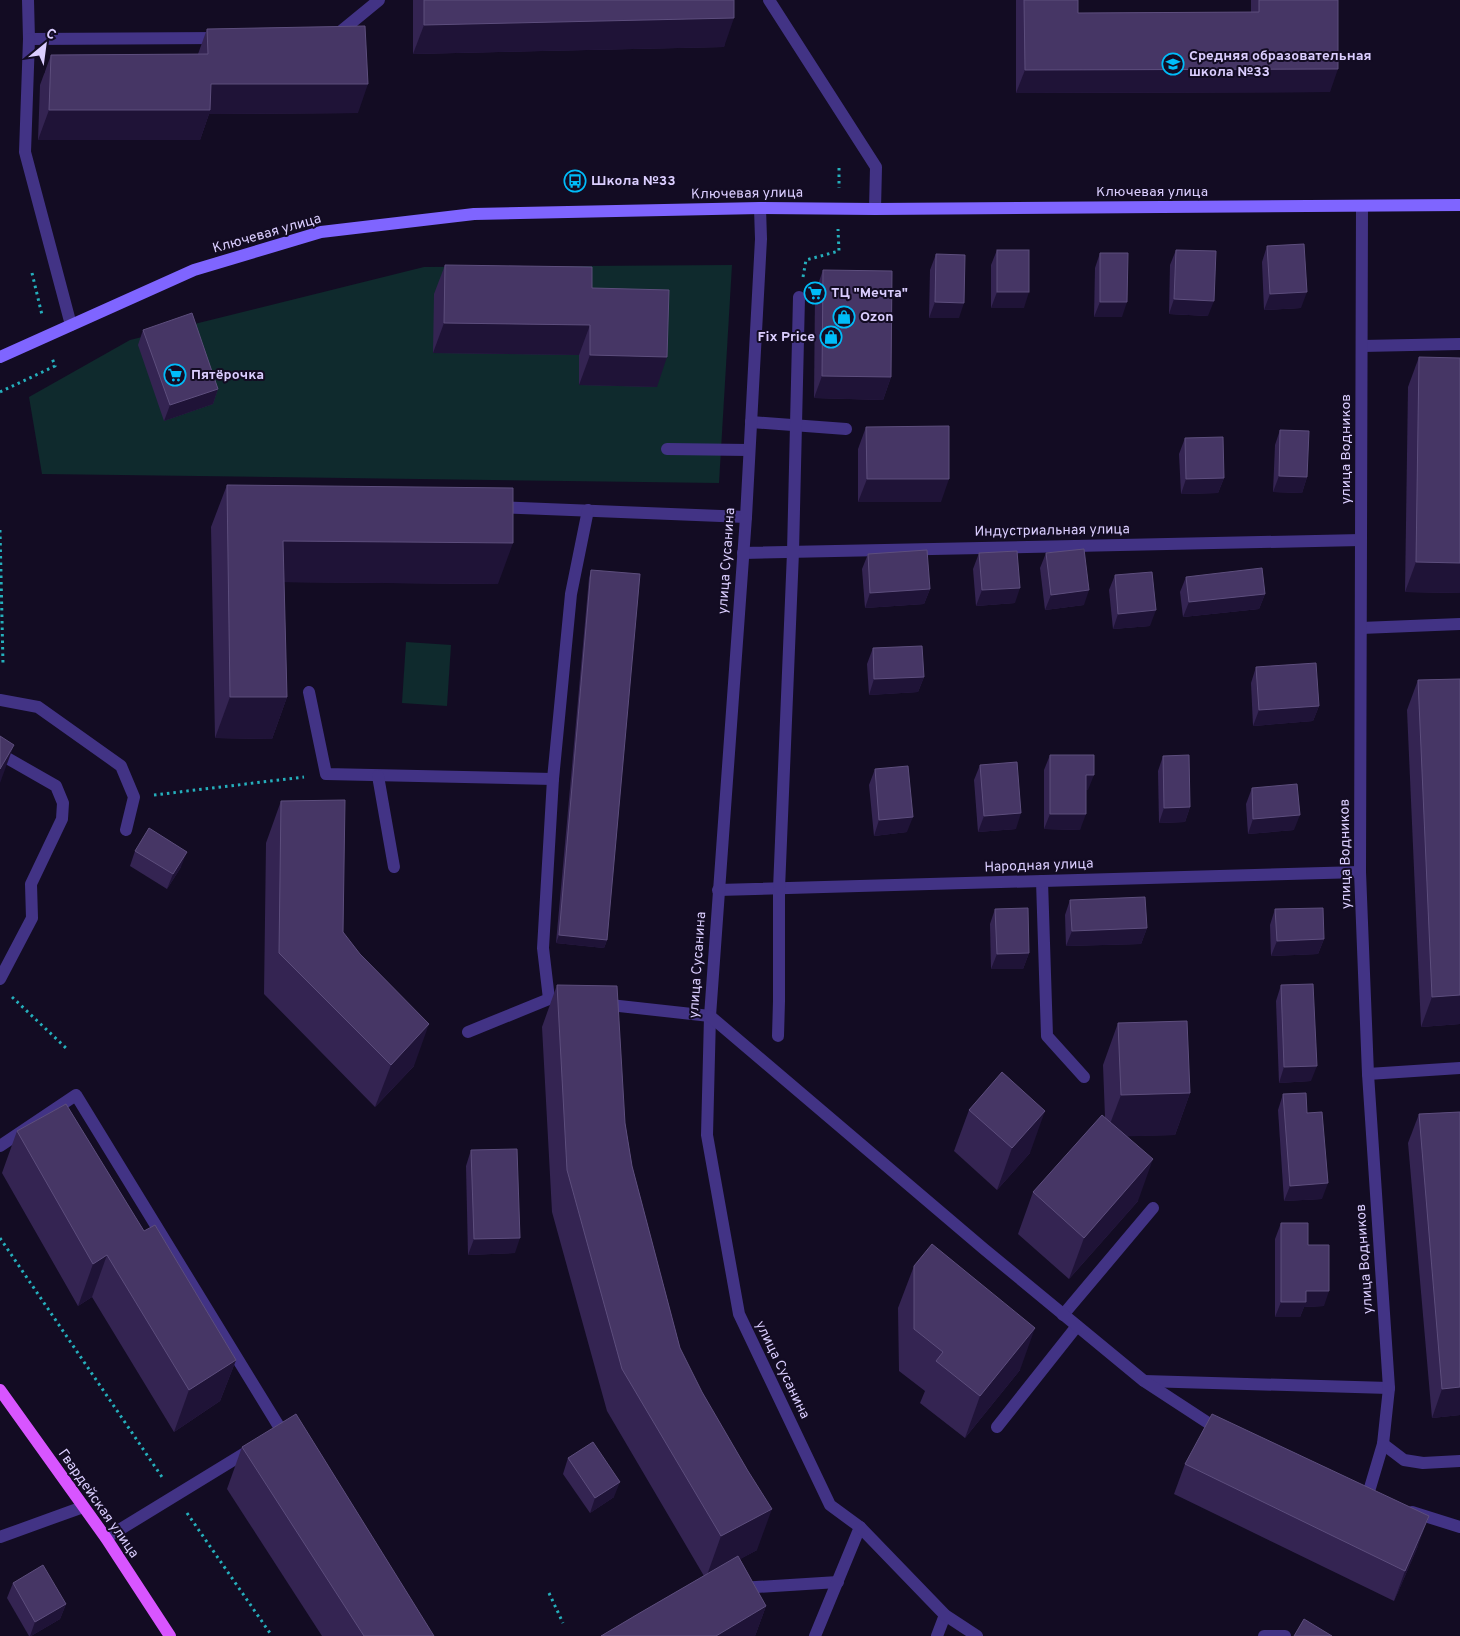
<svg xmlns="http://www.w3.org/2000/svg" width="1460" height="1636" viewBox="0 0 1460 1636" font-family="Overpass,sans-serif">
	<rect width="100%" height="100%" fill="#130c23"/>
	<g fill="#0f2a2d">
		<path d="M732,265L719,483L42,474L29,397L130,340L424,267Z"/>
		<path d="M406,642L451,645L447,706L402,703Z"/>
	</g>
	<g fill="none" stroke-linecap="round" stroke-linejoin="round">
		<g stroke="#25afbc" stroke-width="3" stroke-dasharray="2.5 4" stroke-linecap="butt">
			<path d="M839,168V188"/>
			<path d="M32,273L42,315"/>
			<path d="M803,277L806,260L839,251L838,229"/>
			<path d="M0,392L55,366L52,358"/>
			<path d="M0,530L3,664"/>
			<path d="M154,795L304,777"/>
			<path d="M12,997L66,1048"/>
			<path d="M0,1238L162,1477"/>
			<path d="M187,1513L272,1636"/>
			<path d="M549,1593L563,1623"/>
		</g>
		<g stroke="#423385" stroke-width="12">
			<path d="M28,0L29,39L220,38"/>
			<path d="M769,0L876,167L875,209"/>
			<path d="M334,37L379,0"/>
			<path d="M29,39L25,152L71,325"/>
			<path d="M1362,346L1460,344"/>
			<path d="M751,422L846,429"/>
			<path d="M667,449L749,450"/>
			<path d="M496,507L746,517"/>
			<path d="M743,553L1361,540"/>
			<path d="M1361,628L1460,624"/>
			<path d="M309,692L326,774L553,779"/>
			<path d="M0,700L38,707L121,766L134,797L126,830"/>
			<path d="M0,754L56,786L63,803L62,819L31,884L32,918L0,979"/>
			<path d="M378,776L394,867"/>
			<path d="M1042,881L1047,1036L1084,1077"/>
			<path d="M718,890L1360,872"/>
			<path d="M601,1004L710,1016"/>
			<path d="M468,1032L549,999L543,948L553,779L571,594L588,510"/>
			<path d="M778,1036L779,1001V889L793,552L799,297"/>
			<path d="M1368,1074L1460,1068"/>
			<path d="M0,1146L76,1095L286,1438"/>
			<path d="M1063,1315L1153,1208"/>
			<path d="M1144,1381L1389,1388"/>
			<path d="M997,1427L1077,1326"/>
			<path d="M1383,1444L1404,1460L1423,1463L1460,1461"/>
			<path d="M0,1537L83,1507"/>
			<path d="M106,1538L253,1448"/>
			<path d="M740,1588L838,1582"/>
			<path d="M815,1636L860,1527"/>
			<path d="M937,1636L945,1615"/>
			<path d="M1264,1636H1285"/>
		</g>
		<g stroke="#423385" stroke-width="12">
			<path d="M1362,206L1360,872L1368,1074L1389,1388L1383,1444L1367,1498"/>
			<path d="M760,208L761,239L746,517L710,1016L707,1135L739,1314L830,1505L860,1527L945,1615L977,1636"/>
			<path d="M710,1016L984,1249L1144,1381L1222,1432"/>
			<path d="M1412,1512L1460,1527"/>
		</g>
		<path stroke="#7f65ff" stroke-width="12" d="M0,357L194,270L321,232L474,214L760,208L875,209L1460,205"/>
		<path stroke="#d855ff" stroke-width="12" d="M0,1390L106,1538L170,1636"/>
	</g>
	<g fill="#342452">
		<path d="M413,0H734L724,47L413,54Z"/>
		<path d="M1016,0H1078V13L1251,12V0H1338L1330,92L1016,93Z"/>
		<path d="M207,29L358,113L209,114L200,140H38L40,85L51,55L198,54Z"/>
		<path d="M1267,246L1301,308L1264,310L1262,262Z"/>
		<path d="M997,250L1024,308H991V265Z"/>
		<path d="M1176,250L1208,316L1169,314L1170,265Z"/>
		<path d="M1100,253L1122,317H1094L1095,268Z"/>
		<path d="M936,254L959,318H929L930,270Z"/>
		<path d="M445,265L592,288L657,387L579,385V355L433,353L434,294Z"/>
		<path d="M823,270L891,377L883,400L814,398L815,293Z"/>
		<path d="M143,330L218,389L213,404L164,421L138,345Z"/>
		<path d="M1419,357L1460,358V593L1405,592L1408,387Z"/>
		<path d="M866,427L941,502H858V449Z"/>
		<path d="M1280,430L1307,477L1302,493L1273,492L1275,445Z"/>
		<path d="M1185,438L1224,478L1218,493L1181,494L1179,454Z"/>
		<path d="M227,485L498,584L284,582L287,697L272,739L215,738L211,527Z"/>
		<path d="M979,553L1015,603L976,606L973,569Z"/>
		<path d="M1046,553L1084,605L1045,610L1040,568Z"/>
		<path d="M868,554L930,589L924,604L865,608L862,569Z"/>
		<path d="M591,570L607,940L604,948L556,943L589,578Z"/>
		<path d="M1115,575L1150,626L1113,629L1109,590Z"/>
		<path d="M1186,577L1265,594L1259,609L1183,617L1180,592Z"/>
		<path d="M873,648L924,677L918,692L869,695L867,664Z"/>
		<path d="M1256,667L1319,706L1313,721L1253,726L1251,683Z"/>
		<path d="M1460,679V1024L1421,1027L1407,710L1418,680Z"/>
		<path d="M1050,755L1088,790H1086L1080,830L1044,829V770Z"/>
		<path d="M1163,756L1190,807L1185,822L1159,823L1158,771Z"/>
		<path d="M980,765L1016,829L978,832L974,780Z"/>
		<path d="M875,769L907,832L874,836L869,785Z"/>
		<path d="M1252,788L1294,830L1248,834L1246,804Z"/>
		<path d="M281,801L343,932L414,1066L375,1107L264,994L266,843Z"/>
		<path d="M135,851L181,867L167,889L130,866Z"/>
		<path d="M1070,900L1147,928L1141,944L1066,946L1065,915Z"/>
		<path d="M995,909L1029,953L1023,969H991L990,924Z"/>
		<path d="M1275,909L1324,939L1318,954L1271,956L1270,925Z"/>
		<path d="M557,985L625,1123L632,1166L680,1348L757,1550L740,1559L766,1606L755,1636H601L704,1576L607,1411L552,1212L542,1027Z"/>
		<path d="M1281,985L1311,1081L1279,1083L1276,1001Z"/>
		<path d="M1118,1023L1190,1093L1175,1135L1127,1136L1138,1201L1069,1279L1018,1234L1033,1192L1105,1117L1103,1065Z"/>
		<path d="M1283,1094L1307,1113L1322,1199L1284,1201L1278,1110Z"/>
		<path d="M969,1110L1030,1153L997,1190L954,1151Z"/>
		<path d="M1460,1112V1415L1432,1418L1408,1143L1419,1114Z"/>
		<path d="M17,1131L144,1231L236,1360L220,1401L174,1432L92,1297L78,1306L2,1173Z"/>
		<path d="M471,1150L515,1253L468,1255L466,1166Z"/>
		<path d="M1281,1223L1308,1245L1324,1306L1304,1307L1300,1317H1275V1239Z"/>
		<path d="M914,1266L1020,1370L965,1438L920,1403L925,1391L899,1371L898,1308Z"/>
		<path d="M242,1447L434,1636H322L227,1489Z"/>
		<path d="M568,1458L614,1497L590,1513L563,1474Z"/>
		<path d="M1185,1464L1418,1546L1394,1601L1174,1494Z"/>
		<path d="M13,1583L66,1604L60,1619L31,1636H29L7,1598Z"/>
	</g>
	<g fill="#1f1337">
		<path d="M734,18L724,47L413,54L424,25Z"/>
		<path d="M1338,69L1330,92L1016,93L1025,70Z"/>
		<path d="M211,84H368L358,113L209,114L200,140H38L49,110Z"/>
		<path d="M997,292H1029L1024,308H991Z"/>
		<path d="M1307,292L1301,308L1264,310L1270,294Z"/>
		<path d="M1174,299L1214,301L1208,316L1169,314Z"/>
		<path d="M935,302L964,303L959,318H929Z"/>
		<path d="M1100,302H1127L1122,317H1094Z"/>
		<path d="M444,323L590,325L579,355L433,353Z"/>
		<path d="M590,355L667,357L657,387L579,385Z"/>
		<path d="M822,376L891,377L883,400L814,398Z"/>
		<path d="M218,389L213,404L164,421L170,405Z"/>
		<path d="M1279,476L1307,477L1302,493L1273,492Z"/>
		<path d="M1224,478L1218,493L1181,494L1186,479Z"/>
		<path d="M867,479H949L941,502H858Z"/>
		<path d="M283,541L513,543L498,584L268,582Z"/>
		<path d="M1416,562L1460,563V593L1405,592Z"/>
		<path d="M1020,588L1015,603L976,606L982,590Z"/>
		<path d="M930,589L924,604L865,608L870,593Z"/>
		<path d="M1089,590L1084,605L1045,610L1051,595Z"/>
		<path d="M1265,594L1259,609L1183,617L1189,602Z"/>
		<path d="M1156,610L1150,626L1113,629L1118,614Z"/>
		<path d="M924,677L918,692L869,695L874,679Z"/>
		<path d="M230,697H287L272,739L215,738Z"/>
		<path d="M1319,706L1313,721L1253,726L1259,710Z"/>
		<path d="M14,745L0,783V769Z"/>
		<path d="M1086,775H1094L1088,790H1080Z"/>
		<path d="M1190,807L1185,822L1159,823L1164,808Z"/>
		<path d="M1021,813L1016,829L978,832L984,816Z"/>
		<path d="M1050,814H1086L1080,830L1044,829Z"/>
		<path d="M1300,815L1294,830L1248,834L1253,819Z"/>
		<path d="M913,817L907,832L874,836L879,820Z"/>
		<path d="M187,852L181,867L167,889L173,874Z"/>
		<path d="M1147,928L1141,944L1066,946L1072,931Z"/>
		<path d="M559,935L607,940L604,948L556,943Z"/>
		<path d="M1324,939L1318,954L1271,956L1277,941Z"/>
		<path d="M1029,953L1023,969H991L997,954Z"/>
		<path d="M1460,995V1024L1421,1027L1432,997Z"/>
		<path d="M429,1024L414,1066L375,1107L391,1065Z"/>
		<path d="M1317,1066L1311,1081L1279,1083L1284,1067Z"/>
		<path d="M1190,1093L1175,1135L1105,1137L1121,1095Z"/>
		<path d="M1045,1111L1030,1153L997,1190L1012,1148Z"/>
		<path d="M1153,1159L1138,1201L1069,1279L1084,1238Z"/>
		<path d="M1328,1183L1322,1199L1284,1201L1290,1186Z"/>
		<path d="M520,1238L515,1253L468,1255L474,1239Z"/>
		<path d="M107,1255L92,1297L78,1306L93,1264Z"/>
		<path d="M1306,1291H1329L1324,1306L1304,1307L1300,1317H1275L1281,1302Z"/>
		<path d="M1035,1328L1020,1370L965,1438L980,1396Z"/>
		<path d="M236,1360L220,1401L174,1432L189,1390Z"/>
		<path d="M1460,1387V1415L1432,1418L1442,1389Z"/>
		<path d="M620,1482L614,1497L590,1513L595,1498Z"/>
		<path d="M772,1509L757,1550L706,1578L721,1536Z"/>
		<path d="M1429,1516L1418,1546L1394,1601L1405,1571Z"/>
		<path d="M66,1604L60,1619L31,1636H30L35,1622Z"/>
		<path d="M766,1606L755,1636H716Z"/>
	</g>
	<g fill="#463665" stroke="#5d4e7d">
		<path d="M424,0H734V18L424,25Z"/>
		<path d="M1024,0H1078V13L1259,12V0H1338V69L1025,70Z"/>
		<path d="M365,26L368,84H211L210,110H49L51,55L208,54L207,29Z"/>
		<path d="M1304,244L1307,292L1270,294L1267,246Z"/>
		<rect x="997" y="250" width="32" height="42"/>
		<path d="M1176,250L1216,251L1214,301L1174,299Z"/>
		<path d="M1100,253H1128L1127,302H1100Z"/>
		<path d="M936,254L965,255L964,303L935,302Z"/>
		<path d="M445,265L592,267V288L669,290L667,357L590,355V325L444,323Z"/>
		<path d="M823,270L892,271L891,377L822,376Z"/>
		<path d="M192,313L218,389L170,405L143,330Z"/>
		<path d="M1419,357L1460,358V563L1416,562Z"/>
		<path d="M949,426V479H867L866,427Z"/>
		<path d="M1280,430L1309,431L1307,477L1279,476Z"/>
		<path d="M1223,437L1224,478L1186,479L1185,438Z"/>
		<path d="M227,485L513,488V543L283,541L287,697H230Z"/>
		<path d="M1084,549L1089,590L1051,595L1046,553Z"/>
		<path d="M927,550L930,589L870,593L868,554Z"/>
		<path d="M1017,551L1020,588L982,590L979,553Z"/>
		<path d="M1262,568L1265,594L1189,602L1186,577Z"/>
		<path d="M591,570L640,574L607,940L559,935Z"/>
		<path d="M1152,572L1156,610L1118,614L1115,575Z"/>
		<path d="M922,646L924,677L874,679L873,648Z"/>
		<path d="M1316,663L1319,706L1259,710L1256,667Z"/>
		<path d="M1460,679V995L1432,997L1418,680Z"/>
		<path d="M0,736L14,745L0,769Z"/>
		<path d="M1050,755H1094V775H1086V814H1050Z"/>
		<path d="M1189,755L1190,807L1164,808L1163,756Z"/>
		<path d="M1017,762L1021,813L984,816L980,765Z"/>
		<path d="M908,766L913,817L879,820L875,769Z"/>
		<path d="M1297,784L1300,815L1253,819L1252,788Z"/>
		<path d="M345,800L343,932L360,954L429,1024L391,1065L279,953L281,801Z"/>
		<path d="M149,828L187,852L173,874L135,851Z"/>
		<path d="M1145,897L1147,928L1072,931L1070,900Z"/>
		<path d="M1028,908L1029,953L997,954L995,909Z"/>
		<path d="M1323,908L1324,939L1277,941L1275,909Z"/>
		<path d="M1313,984L1317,1066L1284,1067L1281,985Z"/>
		<path d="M557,985L617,986L625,1123L632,1166L680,1348L702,1392L748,1471L772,1509L721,1536L622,1369L567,1170Z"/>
		<path d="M1187,1021L1190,1093L1121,1095L1118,1023Z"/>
		<path d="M1002,1072L1045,1111L1012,1148L969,1110Z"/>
		<path d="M1306,1093L1307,1113L1322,1112L1328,1183L1290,1186L1283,1094Z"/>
		<path d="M66,1104L144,1231L155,1225L236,1360L189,1390L107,1255L93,1264L17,1131Z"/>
		<path d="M1460,1112V1387L1442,1389L1419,1114Z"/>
		<path d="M1102,1115L1153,1159L1084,1238L1033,1192Z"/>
		<path d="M517,1149L520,1238L474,1239L471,1150Z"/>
		<path d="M1281,1223H1308V1245H1329V1291H1306V1302H1281Z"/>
		<path d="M932,1244L1035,1328L980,1396L936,1361L943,1352L914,1329V1266Z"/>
		<path d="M296,1414L434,1636H364L242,1447Z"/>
		<path d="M1212,1414L1429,1516L1405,1571L1185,1464Z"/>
		<path d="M593,1442L620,1482L595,1498L568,1458Z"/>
		<path d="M738,1556L766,1606L716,1636H601L638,1614Z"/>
		<path d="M43,1565L66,1604L35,1622L13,1583Z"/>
		<path d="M1304,1619L1332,1636H1294Z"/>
	</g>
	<defs>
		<g id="school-ring" transform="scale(1.125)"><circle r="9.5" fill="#130c23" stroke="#00bcf9" stroke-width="1.5"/><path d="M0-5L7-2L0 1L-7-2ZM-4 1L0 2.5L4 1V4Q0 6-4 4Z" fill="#00bcf9"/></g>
		<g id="bus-ring" transform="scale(1.125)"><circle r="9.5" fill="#130c23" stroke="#00bcf9" stroke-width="1.5"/><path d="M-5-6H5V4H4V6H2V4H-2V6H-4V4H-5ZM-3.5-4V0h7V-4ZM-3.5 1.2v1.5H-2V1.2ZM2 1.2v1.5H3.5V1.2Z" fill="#00bcf9"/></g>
		<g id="supermarket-ring" transform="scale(1.125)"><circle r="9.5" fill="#130c23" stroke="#00bcf9" stroke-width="1.5"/><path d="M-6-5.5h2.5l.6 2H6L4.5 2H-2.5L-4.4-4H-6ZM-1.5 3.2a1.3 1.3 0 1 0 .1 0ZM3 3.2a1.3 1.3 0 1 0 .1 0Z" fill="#00bcf9"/></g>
		<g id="shop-ring" transform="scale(1.125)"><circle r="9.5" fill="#130c23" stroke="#00bcf9" stroke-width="1.5"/><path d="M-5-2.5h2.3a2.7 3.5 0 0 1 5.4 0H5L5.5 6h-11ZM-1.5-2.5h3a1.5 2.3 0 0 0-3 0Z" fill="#00bcf9"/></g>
	</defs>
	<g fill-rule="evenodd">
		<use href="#school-ring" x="1173" y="64"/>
		<use href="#bus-ring" x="575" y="181"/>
		<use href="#supermarket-ring" x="815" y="293"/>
		<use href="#shop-ring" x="844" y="317"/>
		<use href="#shop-ring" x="831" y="337"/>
		<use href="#supermarket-ring" x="175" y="375"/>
	</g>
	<g text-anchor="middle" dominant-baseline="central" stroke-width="4" stroke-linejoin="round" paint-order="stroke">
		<g font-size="14" font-weight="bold" fill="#dbceff" stroke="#130c23" text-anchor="start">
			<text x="1189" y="56">Средняя образовательная<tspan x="1189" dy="16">школа №33</tspan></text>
			<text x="591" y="181">Школа №33</text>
			<text x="831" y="293">ТЦ "Мечта"</text>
			<text x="860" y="317">Ozon</text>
			<text x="815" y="337" text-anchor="end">Fix Price</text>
			<text x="191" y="375">Пятёрочка</text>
		</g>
		<g font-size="14" fill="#dbceff" stroke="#130c23">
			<text x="1152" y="192">Ключевая улица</text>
			<text transform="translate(747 194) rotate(-1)">Ключевая улица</text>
			<text transform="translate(267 234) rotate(-16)">Ключевая улица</text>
			<text transform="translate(1346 449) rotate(-90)">улица Водников</text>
			<text transform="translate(1052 531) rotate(-1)">Индустриальная улица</text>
			<text transform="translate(727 561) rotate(-86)">улица Сусанина</text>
			<text transform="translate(1346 854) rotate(-91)">улица Водников</text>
			<text transform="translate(1039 866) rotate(-2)">Народная улица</text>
			<text transform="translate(698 965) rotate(-86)">улица Сусанина</text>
			<text transform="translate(1365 1259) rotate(-94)">улица Водников</text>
			<text transform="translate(782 1370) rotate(64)">улица Сусанина</text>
			<text transform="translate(98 1504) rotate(55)">Гвардейская улица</text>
		</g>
	</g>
	<g transform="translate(45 45) rotate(29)" stroke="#130c23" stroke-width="4" paint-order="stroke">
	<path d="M0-4L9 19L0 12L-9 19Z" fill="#dbceff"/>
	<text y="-8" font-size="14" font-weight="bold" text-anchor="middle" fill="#dbceff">С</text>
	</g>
</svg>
